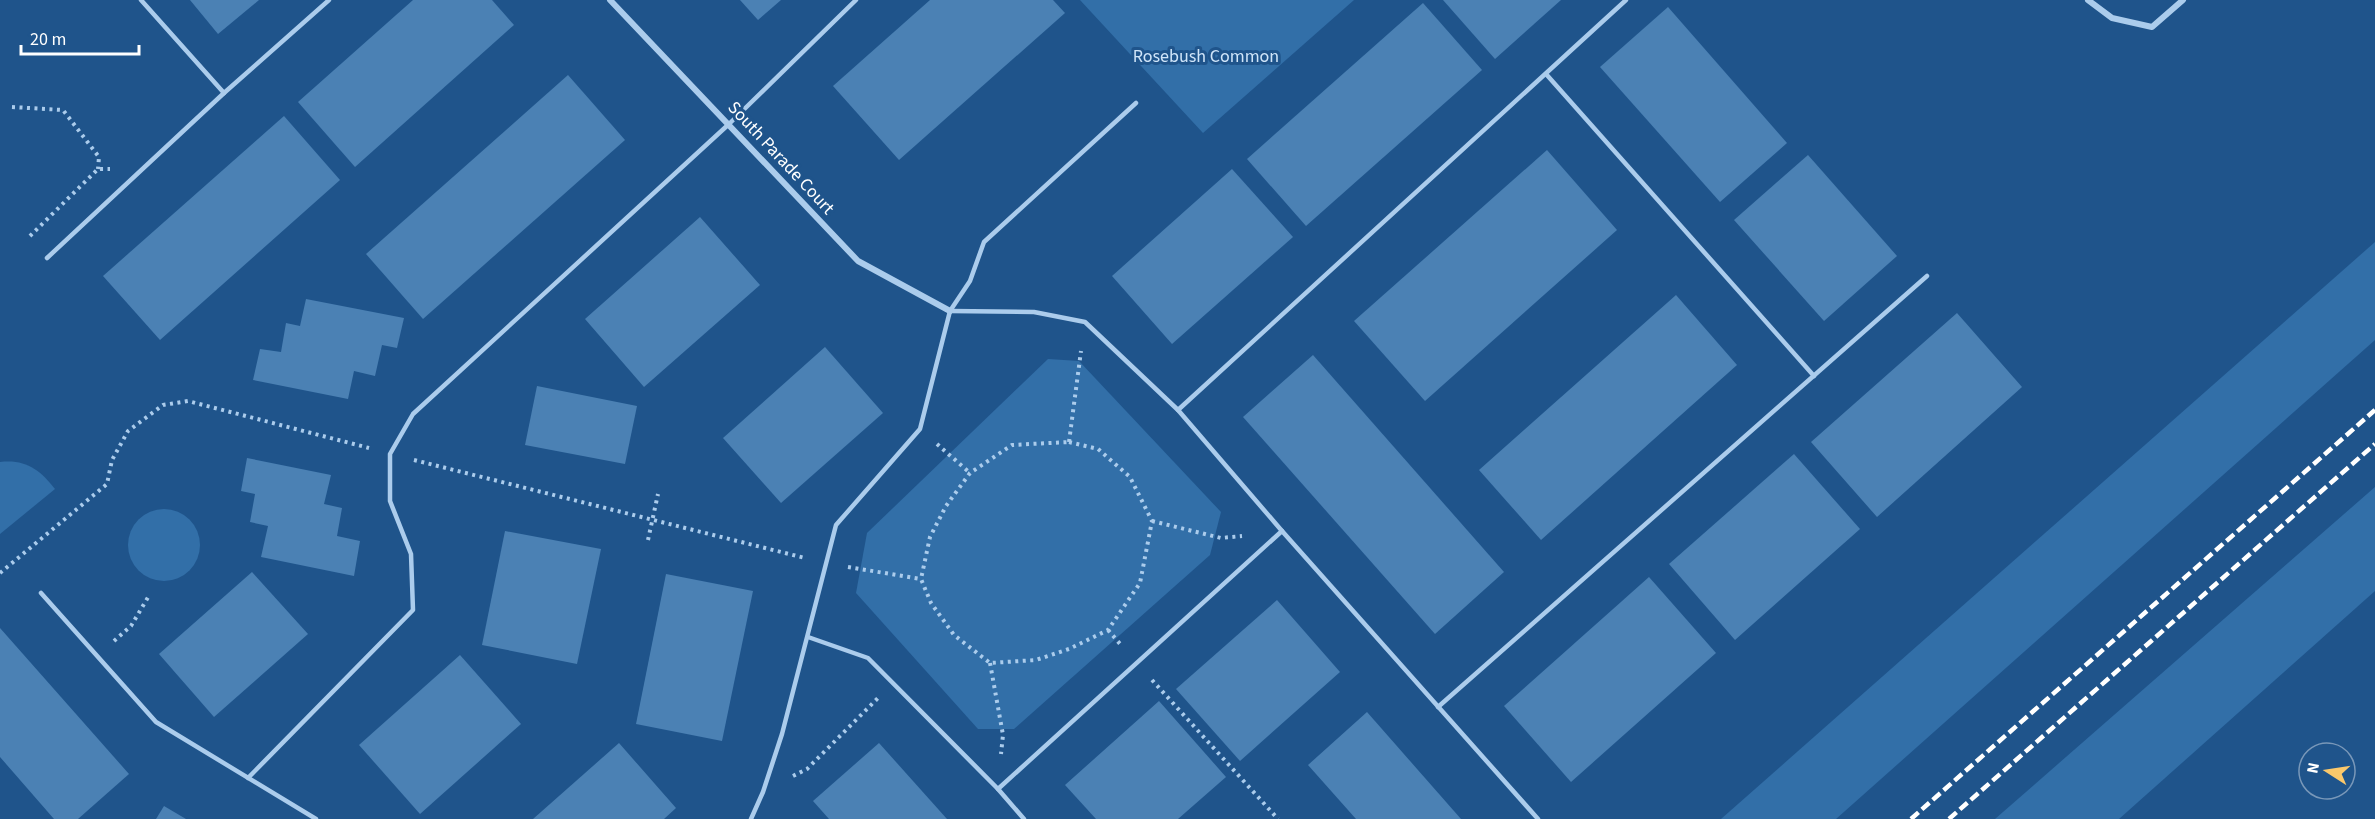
<svg xmlns="http://www.w3.org/2000/svg" width="2375" height="819" viewBox="0 0 2375 819" font-family="'Source Sans 3',sans-serif">
	<rect width="100%" height="100%" fill="#1f548b"/>
	<g fill="#326fa8">
		<path d="M1080,0H1354L1203,133Z"/>
		<path d="M2375,242V340L1836,819H1721Z"/>
		<path d="M1048,359L1079,361L1221,512L1210,555L1014,729H978L856,593L867,533Z"/>
		<path d="M0,462C26,459 40,470 55,489L0,534Z"/>
		<path d="M2375,487V591L2119,819H1995Z"/>
		<circle cx="164" cy="545" r="36"/>
	</g>
	<g fill="#4b81b4">
		<path d="M190,0H259L218,34Z"/>
		<path d="M413,0H492L514,25L355,167L298,102Z"/>
		<path d="M740,0H781L758,20Z"/>
		<path d="M930,0H1053L1065,13L899,160L833,86Z"/>
		<path d="M1443,0H1561L1495,59Z"/>
		<path d="M1423,3L1482,70L1306,226L1247,159Z"/>
		<path d="M1668,7L1787,143L1720,202L1600,67Z"/>
		<path d="M568,75L625,140L423,319L366,254Z"/>
		<path d="M284,116L340,180L160,340L103,276Z"/>
		<path d="M1547,150L1617,230L1425,401L1354,321Z"/>
		<path d="M1808,155L1897,256L1824,321L1734,220Z"/>
		<path d="M1232,169L1293,237L1172,344L1112,276Z"/>
		<path d="M700,217L760,285L644,387L585,319Z"/>
		<path d="M1676,295L1737,365L1541,540L1479,470Z"/>
		<path d="M306,299L404,318L397,348L382,345L375,376L354,371L348,399L253,380L260,349L281,352L286,323L300,326Z"/>
		<path d="M1957,313L2022,387L1877,517L1811,442Z"/>
		<path d="M825,347L883,413L781,503L723,438Z"/>
		<path d="M1313,355L1504,572L1435,634L1243,417Z"/>
		<path d="M537,386L637,406L625,464L525,445Z"/>
		<path d="M1794,454L1860,529L1735,640L1669,564Z"/>
		<path d="M247,458L331,475L324,504L342,508L337,536L360,541L354,576L261,557L268,526L250,522L255,494L241,491Z"/>
		<path d="M505,531L601,549L577,664L482,645Z"/>
		<path d="M252,572L308,634L214,717L159,654Z"/>
		<path d="M666,574L753,591L722,741L636,724Z"/>
		<path d="M1649,577L1716,653L1571,782L1504,706Z"/>
		<path d="M1277,600L1340,672L1240,761L1176,689Z"/>
		<path d="M0,628L129,774L78,819H54L0,757Z"/>
		<path d="M460,655L521,724L420,814L359,745Z"/>
		<path d="M1159,701L1226,777L1178,819H1096L1065,785Z"/>
		<path d="M1367,712L1461,819H1356L1308,765Z"/>
		<path d="M619,743L676,808L664,819H533Z"/>
		<path d="M879,743L947,819H829L813,801Z"/>
		<path d="M164,806L186,819H156Z"/>
	</g>
	<g fill="none" stroke-linecap="round" stroke-linejoin="round">
		<g stroke="#abccec" stroke-width="4" stroke-dasharray="3 4.5" stroke-linecap="butt">
			<path d="M12,107L63,110L99,157L98,169"/>
			<path d="M30,236L98,169H110"/>
			<path d="M1069,442L1098,449L1130,477L1152,521L1140,583L1108,630L1069,649L1036,660L990,663L954,635L931,603L921,579L930,537L946,506L970,473L1012,445Z"/>
			<path d="M1069,442L1081,351"/>
			<path d="M937,444L970,473"/>
			<path d="M414,460L805,558"/>
			<path d="M1152,521L1221,538L1242,536"/>
			<path d="M648,540L658,494"/>
			<path d="M848,567L921,579"/>
			<path d="M0,573L107,484L112,460L128,431L163,405L188,401L369,448"/>
			<path d="M1108,630L1121,645"/>
			<path d="M114,641L131,626L150,594"/>
			<path d="M990,663L1003,735L1001,754"/>
			<path d="M1152,680L1278,819"/>
			<path d="M793,776L807,769L878,698"/>
		</g>
		<g stroke="#abccec" stroke-width="4.5">
			<path d="M141,0L224,93"/>
			<path d="M1546,74L1814,376"/>
			<path d="M47,258L224,93L329,0"/>
			<path d="M950,311L1034,312L1085,322L1178,410L1282,531L1538,819"/>
			<path d="M1178,410L1626,0"/>
			<path d="M41,593L156,722L316,819"/>
			<path d="M808,637L868,658L998,789L1024,819"/>
			<path d="M1438,707L1927,276"/>
			<path d="M248,778L413,610L411,554L390,501V454L413,414L729,124L856,0"/>
			<path d="M998,789L1282,531"/>
			<path d="M751,819L763,792L782,734L836,525L920,429L950,311L970,281L984,242L1136,103"/>
		</g>
		<g stroke="#abccec" stroke-width="6">
			<path d="M610,0L858,261L950,311"/>
			<path d="M2088,0L2112,18L2152,27L2183,0"/>
		</g>
		<g stroke="#fff" stroke-width="4.5" stroke-dasharray="10 4.5" stroke-linecap="butt">
			<path d="M1911,819L2375,410"/>
			<path d="M1949,819L2375,444"/>
		</g>
	</g>
	<g text-anchor="middle" dominant-baseline="central" stroke-width="6" stroke-linejoin="round" paint-order="stroke">
		<g font-size="18" fill="#d0e5f9" stroke="#1f548b">
			<text x="1206" y="56">Rosebush Common</text>
		</g>
		<g font-size="18" fill="#fff" stroke="#1f548b">
			<text transform="translate(781 158) rotate(47)">South Parade Court</text>
		</g>
	</g>
	<g transform="translate(2327 771) rotate(282)"><circle r="28" fill="#1f548b" stroke="#7998b9" stroke-width="1.5"/>
	<path d="M0-4.5L10 22L0 15L-10 22Z" fill="#fac86b"/>
	<text y="-9" font-size="16" font-weight="bold" text-anchor="middle" fill="#ffffff">N</text>
	</g>
	<path d="M21 45v9h118v-9" fill="none" stroke="#ffffff" stroke-width="3"/>
	<text x="30" y="45" font-size="18" fill="#ffffff" stroke="#1f548b" stroke-width="4.5" paint-order="stroke">20 m</text>
</svg>
